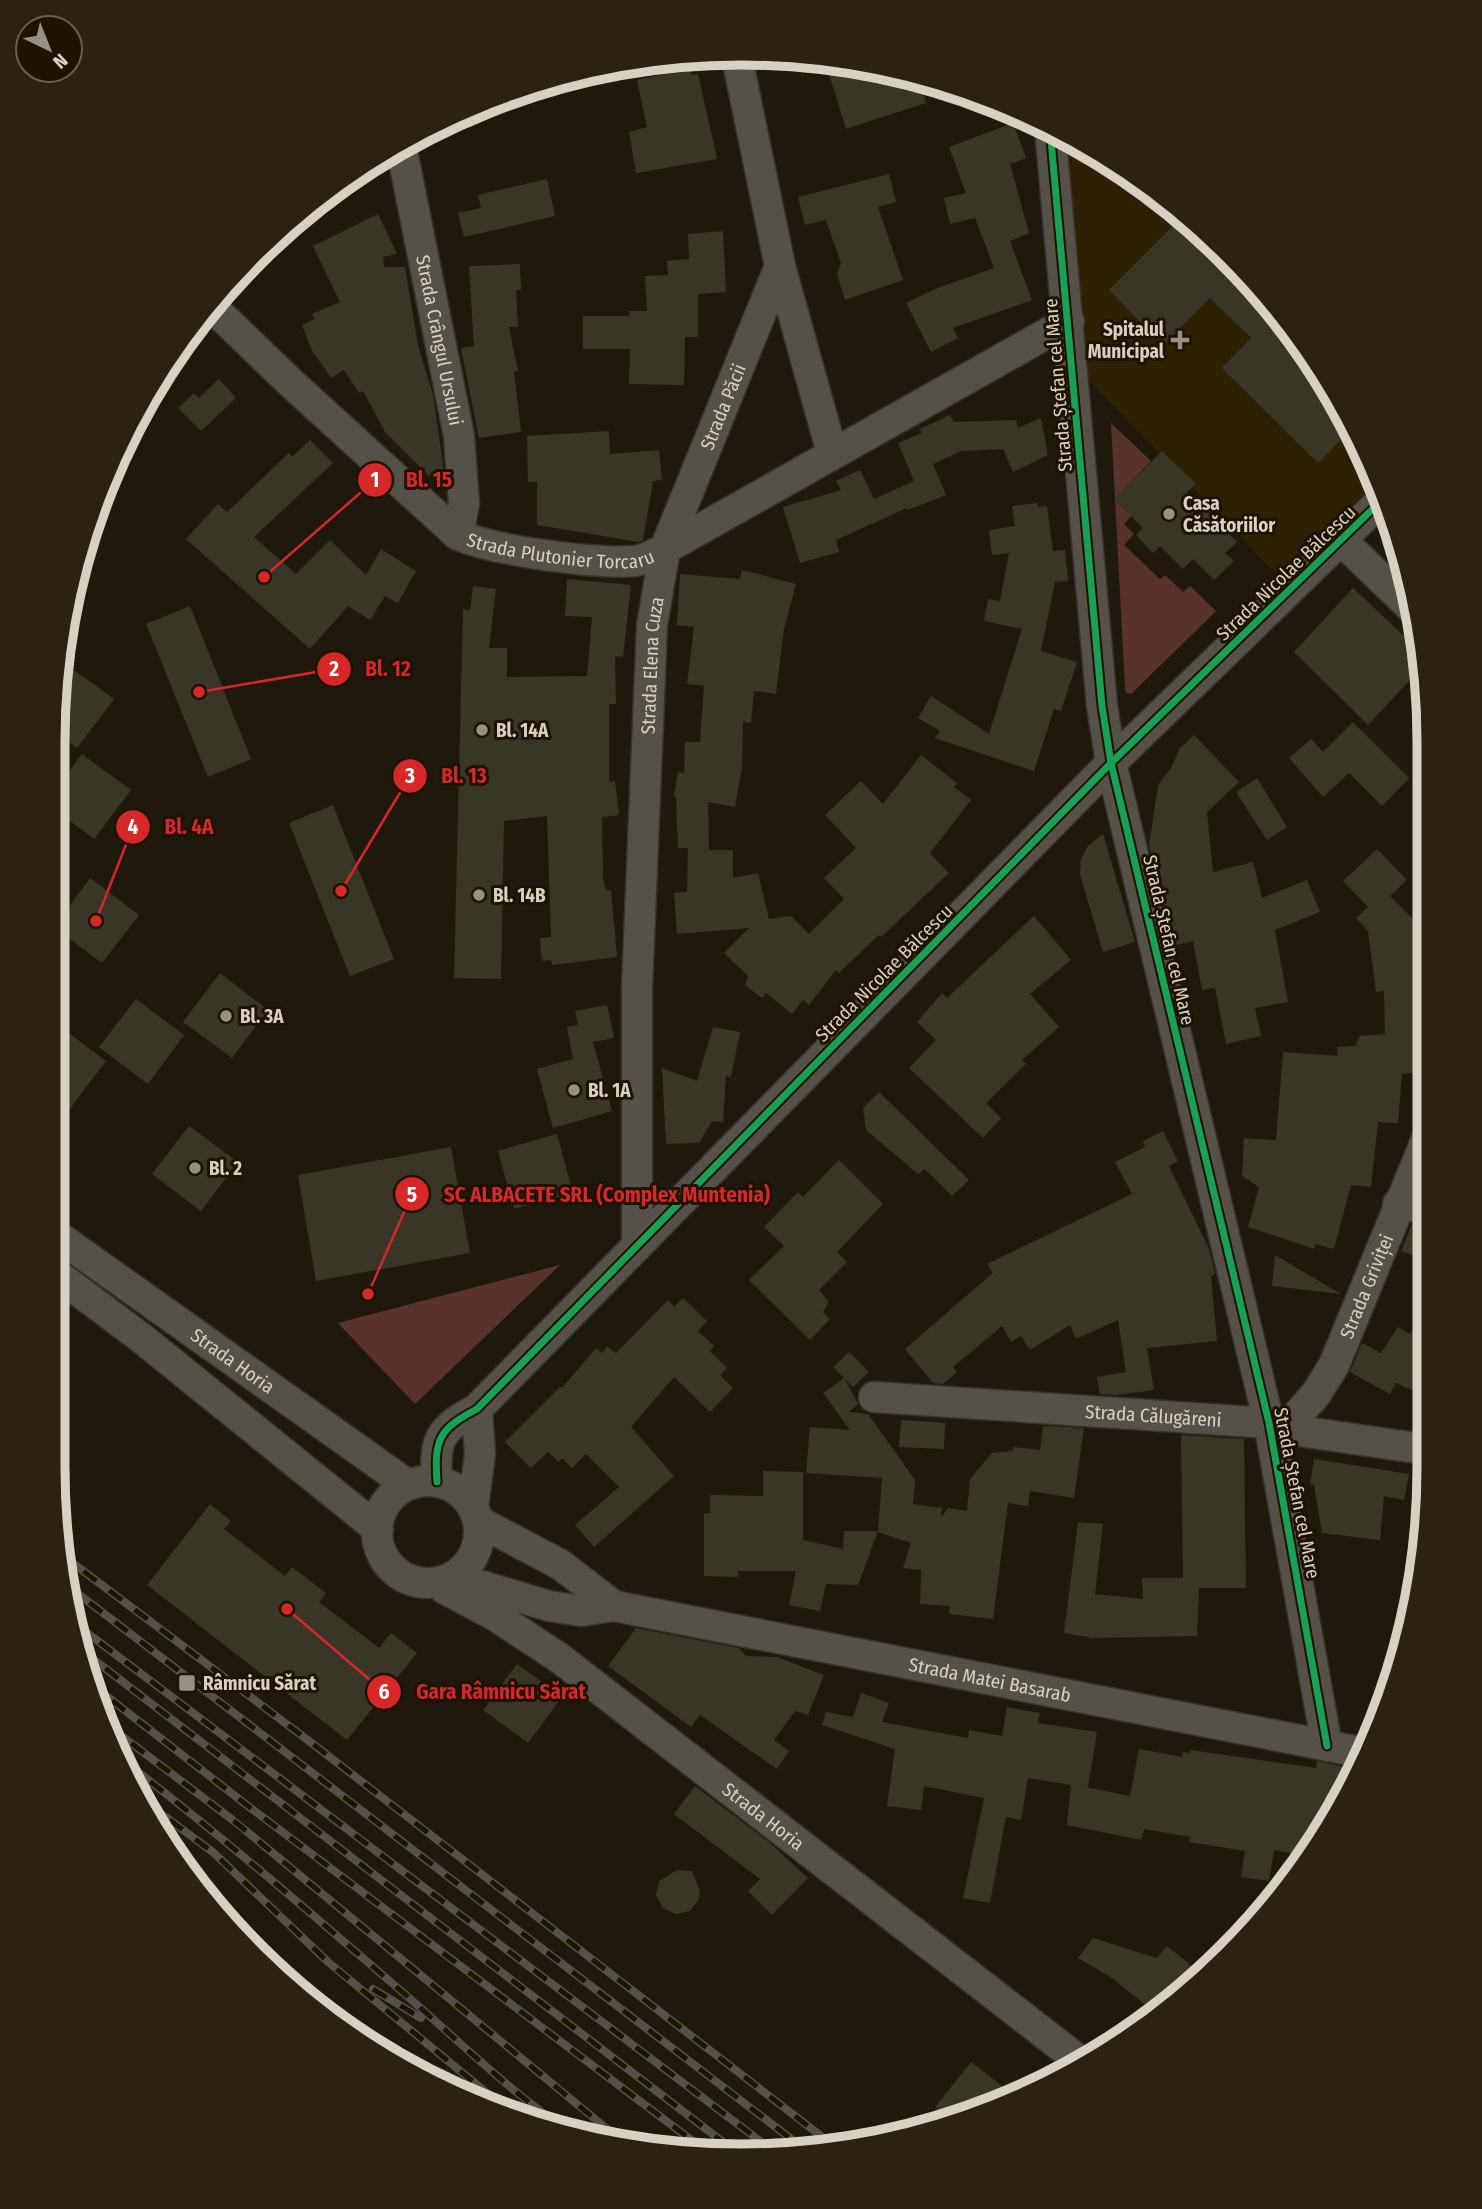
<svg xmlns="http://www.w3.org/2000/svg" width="1482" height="2209" viewBox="0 0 1482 2209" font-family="'Fira Sans Condensed',sans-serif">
	<rect width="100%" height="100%" fill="#1f190d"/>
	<path fill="#2e2003" d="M1042,125L1123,168L1228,254L1313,358L1377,477L1383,499L1292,590L1073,364Z"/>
	<g fill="#59322f">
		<path d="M1111,423L1151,461L1119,494L1136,511L1124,524L1134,534L1124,545L1160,579L1165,575L1183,592L1190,586L1216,611L1131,694L1126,693L1125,687Z"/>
		<path d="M560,1265L415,1404L338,1323Z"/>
	</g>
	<g fill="#393627">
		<path d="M825,61L875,66L919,79L926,103L846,129Z"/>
		<path d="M690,68L691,75L698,74L717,159L636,173L629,132L647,127L637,80Z"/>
		<path d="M1013,123L1026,158L1010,164L1029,233L1010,241L1032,300L953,328L958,338L931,352L906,303L935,289L994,268L975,218L950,224L944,198L966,193L949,147Z"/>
		<path d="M889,174L896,202L878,207L903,280L845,300L837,274L841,263L826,220L805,225L798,197Z"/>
		<path d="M547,179L555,216L464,237L458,213L481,208L478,195Z"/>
		<path d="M378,214L397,254L383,257L384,267H405L418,345L433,395L444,471L434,481L385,432L363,391L359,393L344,370L331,378L311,349L302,325L315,319L312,314L340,302L313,246Z"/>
		<path d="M1182,217L1228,254L1313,358L1351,429L1318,463L1222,368L1251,338L1210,298L1163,345L1109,290Z"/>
		<path d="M723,231L726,292L698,294V337H685L684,385L629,384L630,349H583V316H629V311H647L645,276L668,275L667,261L689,259L688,234Z"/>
		<path d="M520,264L521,290H516L518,327H509L518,371L514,372L521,432L479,438L461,348L474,346L469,266Z"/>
		<path d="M219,379L236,398L201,431L178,408L194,393L199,398Z"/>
		<path d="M950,415L954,422L1016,420L1018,428L1041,418L1048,455L1013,472L1003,449L961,451L933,464L946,495L908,510L907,508L836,540L839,552L800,563L783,507L841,490L836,481L860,470L874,499L914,481L898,443L922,433L920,429Z"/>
		<path d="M609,431L610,454L659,450L662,480L653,481L643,540L638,542L537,525V482H528L527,436Z"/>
		<path d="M310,440L333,463L254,537L296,574L330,540L366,575L381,549L416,571L398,603L385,596L370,620L348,606L310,649L186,539L218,504L227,512L289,453L292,457Z"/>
		<path d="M1162,451L1196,484L1187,492L1237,542L1225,553L1234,561L1214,580L1193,559L1183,569L1160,546L1153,553L1136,535L1143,528L1114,499Z"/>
		<path d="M1038,503V507L1047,506L1053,551L1065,550L1068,581L1055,582L1041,651L1077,662L1061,711L1054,709L1034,771L935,738L940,731L918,718L931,696L989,734L1022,629L984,621L988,599L1000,601L1009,553L992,555L989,530L1015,526L1012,506Z"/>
		<path d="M742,570L796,584L784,629L776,694L754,691L751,723L743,722L742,768L735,807L708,802L709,850H733V878L758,873L769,919L791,916L809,934L844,899L824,878L856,848L825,815L861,781L883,804L921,755L957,783L954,787L971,800L930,853L949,873L881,937L879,935L839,973L836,970L809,1005L803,1000L792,1014L766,993L762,998L745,985L748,976L724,953L749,928L677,934L674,893L687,892L688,848H678L676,797H674L678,772L684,773L685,742H700L704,686L687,684L694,627L677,625L680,574L740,579Z"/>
		<path d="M567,579L631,585L623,657L615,656L616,704H609V782L615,781L619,815L602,817L603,879L606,890H611L617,957L552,965L551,960L542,961L540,938L551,937L547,816L504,821L501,979L454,978L463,609L470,610L473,586L496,589L489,648H507V677L587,676L592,617L565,616Z"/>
		<path d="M1353,588L1421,652L1422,667L1368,725L1294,652Z"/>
		<path d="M190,606L251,759L208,777L146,624Z"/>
		<path d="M60,660L114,699L77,748L54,731Z"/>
		<path d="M1353,722L1409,778L1382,806L1349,773L1323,797L1289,758L1311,739L1323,752Z"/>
		<path d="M1194,735L1239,782L1207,812L1213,872L1253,862L1262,898L1307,880L1320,912L1275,930L1288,1002L1255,1008L1261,1036L1226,1044L1215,988L1202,990L1193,941L1176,945L1149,846L1158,785L1171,768L1180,748Z"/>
		<path d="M82,754L131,790L94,839L53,808V793Z"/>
		<path d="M1257,778L1287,827L1267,840L1236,792Z"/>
		<path d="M333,805L394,959L350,976L289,823Z"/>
		<path d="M1103,834L1135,942L1103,952L1080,874L1081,859L1088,846Z"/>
		<path d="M1377,849L1407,880L1390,896L1430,936V1030L1414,1031L1418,1072L1402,1074L1398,1123L1378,1122L1371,1187L1351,1185L1334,1249L1315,1244L1314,1249L1248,1227L1259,1187L1242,1176L1244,1138L1276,1140L1283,1052L1338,1056L1337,1047L1355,1046L1360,1036L1385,1034L1384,991L1376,992L1368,931L1356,918L1368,907L1343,881Z"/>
		<path d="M90,878L139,915L102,963L54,927Z"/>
		<path d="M1034,916L1071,960L1030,994L1059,1027L1022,1060L1026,1064L986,1103L1001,1118L983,1138L909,1068L936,1040L917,1022L942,993L947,998Z"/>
		<path d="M220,973L268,1010L232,1058L183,1022Z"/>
		<path d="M136,999L184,1035L148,1084L99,1047Z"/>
		<path d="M607,1005L614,1038L593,1042L612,1111L553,1128L537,1069L573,1059L567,1027L578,1025L575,1011Z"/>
		<path d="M55,1023L106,1061L69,1110L55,1099Z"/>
		<path d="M713,1027L740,1032L731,1077L726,1076L723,1122L712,1121L699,1143L666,1144L662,1068L697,1081Z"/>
		<path d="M879,1092L969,1180L952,1196L925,1169L918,1174L866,1130L863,1108Z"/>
		<path d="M189,1126L238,1162L201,1211L152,1174Z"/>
		<path d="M1163,1131L1178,1161L1169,1166L1209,1249L1215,1274L1211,1276L1217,1341L1147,1348L1154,1390L1116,1395L1100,1394L1097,1377L1126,1372L1118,1320L1076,1339L1070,1325L1030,1350L1021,1336L1011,1342L1002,1326L953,1367L957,1372L943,1384L933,1383L905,1349L993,1273L987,1264L1132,1194L1115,1162L1145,1147L1143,1141Z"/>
		<path d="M557,1134L573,1193L514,1209L498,1151Z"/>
		<path d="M451,1147L470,1253L316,1281L298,1175Z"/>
		<path d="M839,1160L883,1204L837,1252L847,1262L819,1290L829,1302L823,1312L830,1319L810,1340L749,1280L784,1246L764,1227L798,1192L803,1197Z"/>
		<path d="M1412,1224L1430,1230V1262L1401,1251Z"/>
		<path d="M1275,1255L1341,1294L1272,1286Z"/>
		<path d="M683,1298L707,1321L698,1331L714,1346L710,1351L727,1368L720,1375L733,1388L710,1412L674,1377L631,1427L674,1476L594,1547L575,1525L619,1487L586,1454L572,1468L562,1458L559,1462L548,1452L531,1468L505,1442L560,1387L562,1388L596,1348L602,1353L607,1346L616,1353L668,1300L674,1307Z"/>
		<path d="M1430,1304V1398L1396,1383L1390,1394L1350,1372L1362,1343L1381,1353L1398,1327L1410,1334Z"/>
		<path d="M849,1352L869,1372L853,1387L833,1367Z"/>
		<path d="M844,1378L858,1404L849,1412L868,1414L915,1480L913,1504L942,1508L941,1517L948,1508L967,1511L970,1479L992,1453L1012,1451L1013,1447L1040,1450L1043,1426L1084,1428L1074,1498L1030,1491L1028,1506L1008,1503L993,1619L949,1614L950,1606L920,1604L921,1570L903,1568L911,1543L878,1532L882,1478L806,1473L810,1427L850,1430L823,1393Z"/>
		<path d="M901,1420L945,1423L944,1449L899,1447Z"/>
		<path d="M1181,1435L1244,1439L1246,1588H1199L1197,1636L1093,1638L1064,1633L1078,1522L1103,1524L1095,1594L1143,1599L1142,1578H1183Z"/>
		<path d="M1314,1459L1409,1474L1404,1500L1384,1496L1380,1540L1322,1533L1314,1485L1310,1484Z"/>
		<path d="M763,1471L803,1472V1540L843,1549L844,1531H878L858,1585L826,1584L820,1611L789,1605L796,1571H738V1577L704,1576V1513H710V1495L763,1496Z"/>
		<path d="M210,1504L231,1521L224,1529L285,1576L292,1567L326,1593L319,1602L379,1648L391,1633L417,1653L347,1740L147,1585Z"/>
		<path d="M636,1628L739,1648L746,1656L777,1657L824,1675L808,1715L795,1711L774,1740L789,1751L777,1769L700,1715L691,1727L608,1666Z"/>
		<path d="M517,1664L562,1697L528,1743L483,1710Z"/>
		<path d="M861,1693L889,1703L882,1722L968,1738L969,1730L1002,1736L1007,1707L1040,1713L1038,1723L1097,1732L1088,1787L1080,1786L1130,1796L1139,1749L1182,1757L1183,1752L1190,1753V1750L1316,1768L1317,1761L1350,1768L1345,1795L1313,1851L1309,1857L1274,1850L1269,1881L1241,1877L1245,1851L1189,1842L1190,1837L1144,1829L1141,1840L1067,1825L1071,1785L1028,1778L1021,1820L1006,1817L990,1903L963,1898L984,1798L924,1786L921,1810L887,1806L895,1749L822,1725L826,1712L853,1717Z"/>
		<path d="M695,1786L769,1842L808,1878L772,1915L748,1891L760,1879L674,1814Z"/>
		<path d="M677,1870L692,1871L700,1892L699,1899L690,1911L676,1914L663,1908L656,1895L659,1881Z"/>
		<path d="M1093,1938L1157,1958L1167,1946L1202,1974L1154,2012L1112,1978L1078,1958Z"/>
		<path d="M971,2062L1015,2096L963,2120L940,2126L936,2106Z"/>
	</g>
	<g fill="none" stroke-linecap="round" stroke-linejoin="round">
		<g stroke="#37322a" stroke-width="33">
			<g id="minor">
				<path d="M736,53L780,266L832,453"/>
				<path d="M1050,129L1102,706L1111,763L1269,1423L1327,1746"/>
				<path id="s1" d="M401,146L459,436L464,504L458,535"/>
				<path id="s2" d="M210,305L291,383L458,535C496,551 593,564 635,561C644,560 656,553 665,549L780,266"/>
				<path d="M1342,541L1417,613"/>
				<path d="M1398,1204L1430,1209"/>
				<path id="s3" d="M56,1235L408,1485"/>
				<path id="s4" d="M637,1246V988L652,625L665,549L1069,321"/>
				<path d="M56,1274L140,1337L378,1529"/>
				<path id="s5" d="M874,1397L1269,1423L1285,1429L1430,1450"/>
				<path id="s6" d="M1285,1429L1316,1394L1334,1365L1430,1131"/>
				<circle cx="428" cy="1532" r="51"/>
				<path d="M437,1482C434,1439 439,1429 477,1409L1111,763L1383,499"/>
				<path d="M473,1507L480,1454L477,1409"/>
				<path d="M478,1521L561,1565L614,1606"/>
				<path id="s7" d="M452,1577L549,1606L581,1611L614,1606L1365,1753"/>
				<path id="s8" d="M445,1589L494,1615L558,1657L1085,2065"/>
			</g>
		</g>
		<use href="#minor" stroke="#565148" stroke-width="30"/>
		<g stroke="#555149" stroke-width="8">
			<g id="rail">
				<path d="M58,1552L309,1741L834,2146"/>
				<path d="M64,1583L803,2148"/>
				<path d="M74,1623L772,2150"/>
				<path d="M80,1649L736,2152"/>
				<path d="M87,1681L248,1806L710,2154"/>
				<path d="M106,1724L234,1821L624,2143"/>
				<path d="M125,1762C222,1836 314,1916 407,1996C461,2043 514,2096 575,2135"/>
				<path d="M144,1801L214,1853L328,1962L516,2117"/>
				<path d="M373,1989L421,2018"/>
			</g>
		</g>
		<use href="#rail" stroke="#1e1300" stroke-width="5" stroke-dasharray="16" stroke-linecap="butt"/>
		<g stroke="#1e1300" stroke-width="11">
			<g id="cycleway">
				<path d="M1050,129L1102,706L1111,763L1269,1423L1327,1746"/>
				<path d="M437,1482C434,1439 439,1429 477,1409L1111,763L1383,499"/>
			</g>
		</g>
		<use href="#cycleway" stroke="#1a9f57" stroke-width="7"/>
	</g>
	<g fill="#979183" stroke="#1e1300" stroke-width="2.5">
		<path d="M1176.5 329.5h7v7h7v7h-7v7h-7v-7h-7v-7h7z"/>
		<circle cx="1169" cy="514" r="7"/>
		<circle cx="482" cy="730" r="7"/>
		<circle cx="479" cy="895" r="7"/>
		<circle cx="226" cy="1016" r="7"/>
		<circle cx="574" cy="1090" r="7"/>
		<circle cx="195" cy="1168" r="7"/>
		<rect x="178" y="1674" width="18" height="18" rx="3.5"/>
	</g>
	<g text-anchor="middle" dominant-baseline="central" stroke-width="6" stroke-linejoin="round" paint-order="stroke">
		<g font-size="19" font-weight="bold" fill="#d8d1c3" stroke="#1e1300" text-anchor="start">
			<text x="1164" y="329" text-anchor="end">Spitalul<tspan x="1164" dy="22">Municipal</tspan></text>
			<text x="1183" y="503">Casa<tspan x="1183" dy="22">Căsătoriilor</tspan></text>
			<text x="496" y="730">Bl. 14A</text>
			<text x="493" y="895">Bl. 14B</text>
			<text x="240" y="1016">Bl. 3A</text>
			<text x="588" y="1090">Bl. 1A</text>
			<text x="209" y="1168">Bl. 2</text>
			<text x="203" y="1683">Râmnicu Sărat</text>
		</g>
		<g font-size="19" fill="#d8d1c3" stroke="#1e1300">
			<text stroke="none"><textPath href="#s1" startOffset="198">Strada Crângul Ursului</textPath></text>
			<text transform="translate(1058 385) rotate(-95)">Strada Ștefan cel Mare</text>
			<text stroke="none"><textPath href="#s2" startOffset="704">Strada Păcii</textPath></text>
			<text stroke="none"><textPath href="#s2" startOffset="443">Strada Plutonier Torcaru</textPath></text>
			<text transform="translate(1286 573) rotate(-44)">Strada Nicolae Bălcescu</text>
			<text stroke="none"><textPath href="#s4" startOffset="581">Strada Elena Cuza</textPath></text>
			<text transform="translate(1169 940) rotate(77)">Strada Ștefan cel Mare</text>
			<text transform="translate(884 973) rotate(-45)">Strada Nicolae Bălcescu</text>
			<text stroke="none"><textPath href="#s6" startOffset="166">Strada Griviței</textPath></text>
			<text stroke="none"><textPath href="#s3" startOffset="217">Strada Horia</textPath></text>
			<text stroke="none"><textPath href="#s5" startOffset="280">Strada Călugăreni</textPath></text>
			<text transform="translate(1297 1493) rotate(79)">Strada Ștefan cel Mare</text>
			<text stroke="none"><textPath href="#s7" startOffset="550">Strada Matei Basarab</textPath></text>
			<text stroke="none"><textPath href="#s8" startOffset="392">Strada Horia</textPath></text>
		</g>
	</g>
	<path d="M0 0H1482V2209H0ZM741 65H741A676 676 0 0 1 1417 741V1468A676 676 0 0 1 741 2144H741A676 676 0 0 1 65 1468V741A676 676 0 0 1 741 65Z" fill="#2d2210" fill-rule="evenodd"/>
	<path fill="none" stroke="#d8d1c3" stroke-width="9" d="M741 65H741A676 676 0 0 1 1417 741V1468A676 676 0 0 1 741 2144H741A676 676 0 0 1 65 1468V741A676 676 0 0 1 741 65Z"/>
	<path fill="none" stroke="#d62828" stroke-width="2.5" d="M264 577L375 480M199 692L334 669M341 891L410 776M96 921L133 827M368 1294L412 1194M287 1609L384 1692"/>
	<g fill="#d62828" stroke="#1e1300" stroke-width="2.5">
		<circle cx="264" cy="577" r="7"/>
		<circle cx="199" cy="692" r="7"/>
		<circle cx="341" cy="891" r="7"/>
		<circle cx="96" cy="921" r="7"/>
		<circle cx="368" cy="1294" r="7"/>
		<circle cx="287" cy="1609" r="7"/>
		<circle cx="375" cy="480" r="18"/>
		<circle cx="334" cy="669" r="18"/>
		<circle cx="410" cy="776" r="18"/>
		<circle cx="133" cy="827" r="18"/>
		<circle cx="412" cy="1194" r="18"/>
		<circle cx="384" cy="1692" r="18"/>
	</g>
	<g font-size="21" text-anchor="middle" font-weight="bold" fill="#fff">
		<text x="375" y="487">1</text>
		<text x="334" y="676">2</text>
		<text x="410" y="783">3</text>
		<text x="133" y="834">4</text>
		<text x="412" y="1202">5</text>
		<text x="384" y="1699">6</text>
	</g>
	<g font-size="21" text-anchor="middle" font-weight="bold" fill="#d62828" stroke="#1e1300" stroke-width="6" stroke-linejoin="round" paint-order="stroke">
		<text x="429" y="487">Bl. 15</text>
		<text x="388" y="676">Bl. 12</text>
		<text x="464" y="783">Bl. 13</text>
		<text x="189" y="834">Bl. 4A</text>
		<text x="607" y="1202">SC ALBACETE SRL (Complex Muntenia)</text>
		<text x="501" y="1699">Gara Râmnicu Sărat</text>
	</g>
	<g transform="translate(49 49) rotate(137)"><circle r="33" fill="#1e1300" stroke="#685f4e" stroke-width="2"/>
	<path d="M0-5L12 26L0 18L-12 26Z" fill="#979183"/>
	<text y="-10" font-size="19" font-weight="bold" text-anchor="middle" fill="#d8d1c3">N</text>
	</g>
</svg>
